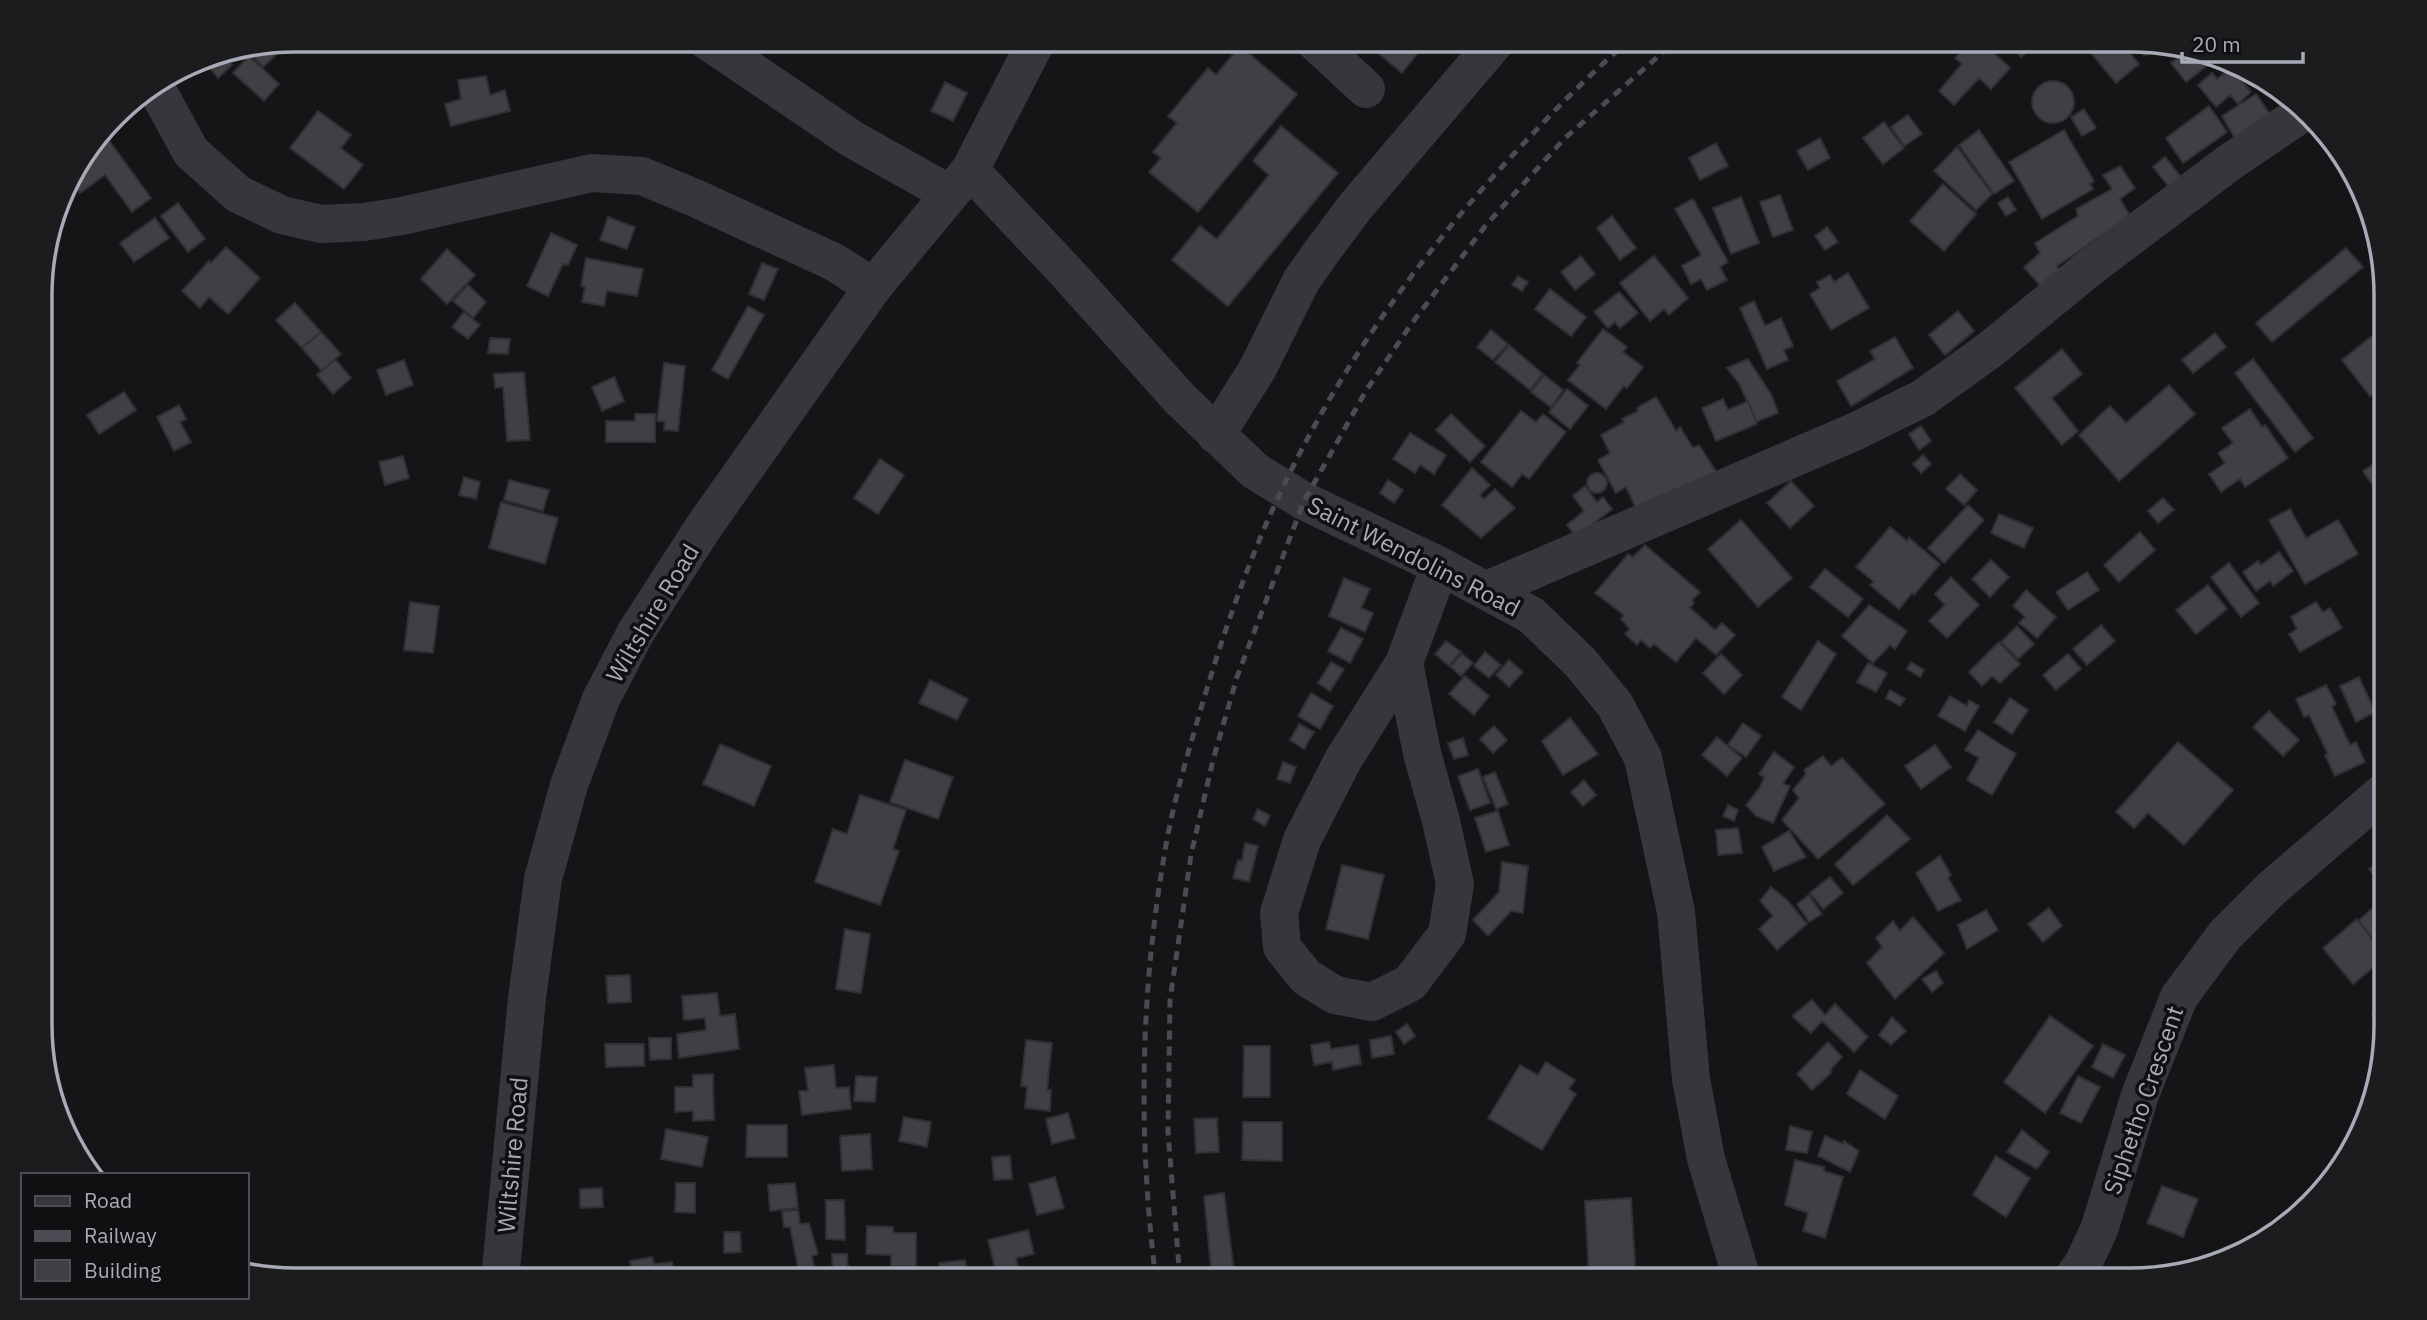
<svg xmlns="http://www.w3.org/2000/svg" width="2427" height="1320" viewBox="0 0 2427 1320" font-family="'IBM Plex Sans',sans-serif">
	<rect width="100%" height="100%" fill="#151517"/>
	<g fill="#3f3f44" stroke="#302f33" stroke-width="2">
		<path d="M1363,40H1428L1402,73Z"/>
		<path d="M1972,40H1980L2010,68L1991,89L1979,78L1954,105L1939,91L1962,64L1955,58Z"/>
		<path d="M2006,40H2027L2033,47L2021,57Z"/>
		<path d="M2084,40H2119L2139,64L2116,83L2082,42Z"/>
		<path d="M2136,41L2160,48L2144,56Z"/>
		<path d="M270,45L277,54L263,67L247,50Z"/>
		<path d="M1240,46L1297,94L1198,212L1149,172L1161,158L1153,152L1177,123L1168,116L1208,68L1216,75Z"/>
		<path d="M224,54L232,65L218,78L205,62L211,57Z"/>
		<path d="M2183,54L2206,60L2209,64L2186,82L2171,63Z"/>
		<path d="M249,56L279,84L264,101L233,73Z"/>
		<path d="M2231,68L2251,92L2238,104L2230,95L2216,107L2198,85L2212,73L2217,79Z"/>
		<path d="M486,76L490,95L505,90L510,111L451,126L445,104L461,99L458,80Z"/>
		<circle cx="2053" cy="102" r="21"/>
		<path d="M945,82L967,93L953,121L931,111Z"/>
		<path d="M2256,94L2272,117L2236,140L2222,116Z"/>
		<path d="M2209,106L2227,132L2183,163L2166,138Z"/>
		<path d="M2084,109L2096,128L2082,136L2071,117Z"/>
		<path d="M318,111L351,135L341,148L363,165L344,189L290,148Z"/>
		<path d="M1908,115L1922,134L1904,146L1891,127Z"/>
		<path d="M1884,122L1904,148L1883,164L1863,138Z"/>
		<path d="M1281,126L1338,173L1228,306L1172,260L1200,226L1217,239L1269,175L1253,161Z"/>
		<path d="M1979,130L2014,181L1994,194L1959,145Z"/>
		<path d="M2064,130L2094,181L2090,184L2093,189L2042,219L2009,162Z"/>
		<path d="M1820,138L1830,158L1808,170L1797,151Z"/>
		<path d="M108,139L151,198L132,212L105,175L80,193L70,178L90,152Z"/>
		<path d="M1716,143L1728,166L1700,180L1689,158Z"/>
		<path d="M1957,147L1992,194L1976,210L1934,171Z"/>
		<path d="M2165,157L2186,183L2174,193L2153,167Z"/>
		<path d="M2120,166L2135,188L2120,199L2130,216L2057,266L2060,272L2042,288L2024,267L2040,253L2035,243L2078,216L2076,209L2112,189L2103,175Z"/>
		<path d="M1943,184L1976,214L1944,251L1910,221Z"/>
		<path d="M1780,195L1793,230L1773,237L1760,202Z"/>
		<path d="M1741,197L1759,243L1731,254L1713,208Z"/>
		<path d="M2008,197L2016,210L2006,216L1998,203Z"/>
		<path d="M1693,199L1728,262L1720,267L1727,280L1707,290L1701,279L1691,284L1682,266L1701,255L1675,209Z"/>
		<path d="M178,203L205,239L188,252L161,216Z"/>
		<path d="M1612,216L1636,248L1620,260L1597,228Z"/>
		<path d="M608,217L635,227L627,249L600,240Z"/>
		<path d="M155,218L169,238L134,262L120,243Z"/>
		<path d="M1827,227L1838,242L1825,250L1815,236Z"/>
		<path d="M551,233L577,245L568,265L563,264L548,296L527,286Z"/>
		<path d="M226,247L260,278L228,314L209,297L200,308L182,291L209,261L211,263Z"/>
		<path d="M2346,248L2363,267L2272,342L2256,323Z"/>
		<path d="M447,249L475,275L447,304L421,279Z"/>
		<path d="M1581,256L1595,274L1575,290L1561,272Z"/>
		<path d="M1654,256L1688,298L1669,315L1664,309L1650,321L1620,283Z"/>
		<path d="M586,258L643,269L637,296L607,291L604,306L582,302L585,287L581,286Z"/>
		<path d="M762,263L778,269L764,300L749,294Z"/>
		<path d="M1848,273L1869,308L1831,330L1810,294L1820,288L1817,282L1830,275L1834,282Z"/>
		<path d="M1518,276L1528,282L1522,291L1512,285Z"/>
		<path d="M468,285L486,302L473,318L453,301Z"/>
		<path d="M1550,289L1586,317L1571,336L1535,309Z"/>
		<path d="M1619,292L1638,313L1620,328L1615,322L1608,328L1594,312Z"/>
		<path d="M1754,301L1765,326L1781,318L1793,346L1784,350L1788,360L1767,369L1740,308Z"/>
		<path d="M295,303L321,332L302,348L276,320Z"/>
		<path d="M748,306L764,315L728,379L712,370Z"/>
		<path d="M1958,311L1974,331L1945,355L1929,335Z"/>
		<path d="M464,312L480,325L468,339L452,327Z"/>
		<path d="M1603,329L1627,347L1623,352L1643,367L1627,388L1624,386L1606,409L1568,380L1580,365L1577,363Z"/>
		<path d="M1491,330L1508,344L1493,360L1477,347Z"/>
		<path d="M321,332L341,354L322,371L302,348Z"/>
		<path d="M2215,333L2226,347L2193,373L2182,360Z"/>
		<path d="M2372,336L2386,354V383L2370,396L2342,360Z"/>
		<path d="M1895,337L1913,368L1851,406L1837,381L1875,359L1870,351Z"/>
		<path d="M490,338L510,339L508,354L488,353Z"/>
		<path d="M1509,345L1543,374L1530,390L1495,362Z"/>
		<path d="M2062,349L2082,374L2052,398L2078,431L2062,445L2015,388Z"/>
		<path d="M335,359L351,378L333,394L317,375Z"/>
		<path d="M1748,359L1772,396L1778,413L1756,422L1740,385L1727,368Z"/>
		<path d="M2253,359L2313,438L2295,452L2235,373Z"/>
		<path d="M404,360L413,385L386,395L377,370Z"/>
		<path d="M664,363L685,366L678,431L664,430L665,422L657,421Z"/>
		<path d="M524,372L530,440L507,441L503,387L495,388L494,374Z"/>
		<path d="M1544,375L1563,390L1551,407L1531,392Z"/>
		<path d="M614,377L624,401L602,411L592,387Z"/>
		<path d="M2169,385L2195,414L2119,481L2079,435L2110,406L2126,423Z"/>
		<path d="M1567,389L1588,406L1570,429L1549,412Z"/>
		<path d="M124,392L136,410L99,434L87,415Z"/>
		<path d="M1656,397L1676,431L1680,427L1693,448L1699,445L1717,473L1639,515L1626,487L1616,493L1598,460L1610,453L1601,435L1624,422L1622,419L1638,411L1637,408Z"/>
		<path d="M1723,399L1728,410L1748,401L1757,424L1716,441L1702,408Z"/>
		<path d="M179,405L186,419L180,422L191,442L174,451L157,417Z"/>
		<path d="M2250,409L2262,427L2265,425L2288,458L2245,487L2240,479L2221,492L2209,474L2225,463L2218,453L2233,443L2222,428Z"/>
		<path d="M1521,411L1536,422L1543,414L1566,432L1529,479L1522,474L1512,487L1481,462Z"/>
		<path d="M635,414H655V442H606V421H635Z"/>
		<path d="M1451,414L1485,446L1470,462L1436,430Z"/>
		<path d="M1921,426L1931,441L1919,450L1909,434Z"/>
		<path d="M1410,433L1446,455L1434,474L1420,465L1415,473L1393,459Z"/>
		<path d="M1923,455L1931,464L1921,473L1913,464Z"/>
		<path d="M403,456L409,478L385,485L379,462Z"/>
		<path d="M2385,457L2386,460V532L2373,511L2385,503L2363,471Z"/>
		<path d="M880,459L904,475L878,514L854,498Z"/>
		<path d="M1472,468L1490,485L1480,495L1484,499L1495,489L1515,508L1481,538L1442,505Z"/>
		<circle cx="1597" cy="483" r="10"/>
		<path d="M1960,474L1977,490L1964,505L1946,489Z"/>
		<path d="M464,477L480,482L476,499L459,495Z"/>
		<path d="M509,480L549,490L543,511L504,500Z"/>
		<path d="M1388,480L1403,490L1394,503L1380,493Z"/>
		<path d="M1791,481L1814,506L1790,528L1767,503Z"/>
		<path d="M1585,486L1597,502L1603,497L1612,509L1576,537L1567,525L1584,511L1573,496Z"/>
		<path d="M2163,498L2174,510L2158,523L2148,511Z"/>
		<path d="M501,502L558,518L545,564L489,548Z"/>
		<path d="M1968,505L1984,520L1944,563L1928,548Z"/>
		<path d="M2290,509L2306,538L2338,520L2358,554L2305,584L2269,520Z"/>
		<path d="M1999,514L2033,528L2024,548L1991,533Z"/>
		<path d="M1741,520L1792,578L1758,607L1708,549Z"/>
		<path d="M1890,527L1907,541L1909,538L1940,564L1914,595L1912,593L1899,609L1870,585L1874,582L1856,567Z"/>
		<path d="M2140,532L2155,550L2119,582L2104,565Z"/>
		<path d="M1645,545L1700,592L1692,600L1694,603L1690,608L1715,630L1722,623L1735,635L1716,655L1696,638L1676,662L1654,644L1650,648L1641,640L1637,645L1625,634L1630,629L1621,619L1624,615L1595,593L1628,554L1633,557Z"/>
		<path d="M2279,552L2293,571L2273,586L2270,581L2256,591L2243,572L2258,561L2261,565Z"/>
		<path d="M1991,560L2009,577L1990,597L1972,579Z"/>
		<path d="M2229,563L2259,603L2241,617L2211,577Z"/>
		<path d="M1825,569L1863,599L1848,617L1810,587Z"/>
		<path d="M2087,572L2099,590L2068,610L2056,592Z"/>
		<path d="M1951,577L1979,605L1947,638L1929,621L1945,605L1935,594Z"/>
		<path d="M1344,578L1370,589L1361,608L1373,613L1365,632L1329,616Z"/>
		<path d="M2208,585L2227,609L2196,634L2176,610Z"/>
		<path d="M2026,590L2056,617L2037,638L2019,623L2025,617L2013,606Z"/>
		<path d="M410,602L439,606L433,653L404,650Z"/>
		<path d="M2316,602L2323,612L2330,608L2342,628L2300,652L2289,634L2297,629L2291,617Z"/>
		<path d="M1869,605L1907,631L1895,649L1890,645L1873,663L1842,636Z"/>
		<path d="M2101,625L2115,641L2087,665L2073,649Z"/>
		<path d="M2017,626L2034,644L2018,659L2001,642Z"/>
		<path d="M1341,628L1363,639L1350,663L1328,651Z"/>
		<path d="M2386,639V665L2375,646Z"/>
		<path d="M1446,641L1461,652L1449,666L1435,654Z"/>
		<path d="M1818,641L1836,654L1801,710L1782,697Z"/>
		<path d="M1999,642L2020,664L2000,683L1992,676L1982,686L1969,672Z"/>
		<path d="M1485,652L1501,665L1489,678L1474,666Z"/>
		<path d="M1462,654L1473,663L1461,676L1450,666Z"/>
		<path d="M1721,654L1742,675L1724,694L1703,673Z"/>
		<path d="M2068,654L2081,669L2056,690L2043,675Z"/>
		<path d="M1509,660L1523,672L1509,687L1496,675Z"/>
		<path d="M1331,662L1344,669L1330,691L1318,683Z"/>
		<path d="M1911,662L1924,670L1920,677L1907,669Z"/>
		<path d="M1868,663L1887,673L1876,692L1857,682Z"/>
		<path d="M1465,676L1489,696L1474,715L1449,694Z"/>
		<path d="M2359,677L2375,712L2356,722L2340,686Z"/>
		<path d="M930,680L968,699L957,720L919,703Z"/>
		<path d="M2326,685L2336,704L2332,707L2350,745L2356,742L2365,762L2335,776L2325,755L2328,754L2309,715L2304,717L2296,699Z"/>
		<path d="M1890,690L1905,699L1900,706L1886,698Z"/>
		<path d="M1311,693L1333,706L1320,729L1298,716Z"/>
		<path d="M1950,696L1967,706L1969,700L1979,706L1965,731L1938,716Z"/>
		<path d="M2010,698L2028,710L2012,734L1994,722Z"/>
		<path d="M2269,711L2299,740L2283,756L2253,727Z"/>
		<path d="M1570,718L1598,754L1563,775L1542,741Z"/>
		<path d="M1743,723L1761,736L1746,757L1728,745Z"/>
		<path d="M1299,724L1314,732L1304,749L1290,740Z"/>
		<path d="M1494,726L1507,740L1493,753L1480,739Z"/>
		<path d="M1978,730L2016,754L1992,795L1967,780L1979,758L1965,750Z"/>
		<path d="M1717,737L1742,758L1727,776L1702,755Z"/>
		<path d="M1463,738L1468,755L1454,759L1448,743Z"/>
		<path d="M2386,739V761L2385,762L2375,747Z"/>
		<path d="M2178,742L2233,790L2184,845L2148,813L2134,828L2116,812Z"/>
		<path d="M720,744L771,766L754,806L703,784Z"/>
		<path d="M1935,745L1951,767L1921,789L1905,766Z"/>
		<path d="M1774,752L1794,767L1783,784L1790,786L1773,823L1756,816L1746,805L1760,787L1764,777L1759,774Z"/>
		<path d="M1823,756L1831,766L1842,758L1885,804L1818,859L1782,820L1799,798L1793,790L1806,774L1804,770Z"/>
		<path d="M905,760L953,777L938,819L890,802Z"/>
		<path d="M1283,762L1296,767L1290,783L1277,779Z"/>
		<path d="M1478,769L1490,803L1470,810L1458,776Z"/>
		<path d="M1495,772L1508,804L1496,809L1483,777Z"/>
		<path d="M1584,780L1596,795L1583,806L1571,792Z"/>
		<path d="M860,795L906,810L893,849L899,851L880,905L815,882L833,829L847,834Z"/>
		<path d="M1728,805L1738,810L1734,821L1723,816Z"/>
		<path d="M1258,809L1270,816L1265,826L1253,819Z"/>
		<path d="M1498,811L1509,845L1486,852L1475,818Z"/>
		<path d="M1887,815L1910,839L1853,885L1835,864Z"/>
		<path d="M1738,828L1742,853L1718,855L1716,830Z"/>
		<path d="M1789,831L1806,857L1774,871L1762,847Z"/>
		<path d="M1245,843L1258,846L1249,882L1233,878L1238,860L1242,861Z"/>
		<path d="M2386,854V890L2369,869Z"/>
		<path d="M1940,856L1951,875L1948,878L1961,900L1938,911L1916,873Z"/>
		<path d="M1502,862L1528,866L1523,913L1511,911L1488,936L1473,920L1499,892Z"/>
		<path d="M1342,865L1384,875L1368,939L1326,929Z"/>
		<path d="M1830,877L1843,893L1823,909L1810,893Z"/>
		<path d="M1771,887L1788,901L1807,924L1777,950L1759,929L1773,916L1760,901Z"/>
		<path d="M1809,895L1822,914L1809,922L1797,904Z"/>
		<path d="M2375,906L2386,919V954L2358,921Z"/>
		<path d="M2049,908L2062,926L2043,942L2028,924Z"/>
		<path d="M1986,910L1998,930L1967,949L1958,925Z"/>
		<path d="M1913,917L1944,953L1895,999L1867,963L1882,947L1876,938L1893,921L1900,931Z"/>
		<path d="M2357,919L2386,957L2353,984L2323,948Z"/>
		<path d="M845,929L870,934L861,993L836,989Z"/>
		<path d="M1936,971L1943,983L1932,992L1922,979Z"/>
		<path d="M630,975L631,1002L608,1003L606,976Z"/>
		<path d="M717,993L720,1016L735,1014L739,1049L679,1058L677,1034L706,1030L705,1018L684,1020L682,996Z"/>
		<path d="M1812,1000L1825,1015L1835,1004L1868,1037L1854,1052L1822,1021L1811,1033L1792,1016Z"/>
		<path d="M2386,1003V1028L2382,1030L2372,1013Z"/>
		<path d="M2050,1016L2093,1046L2045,1113L2004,1082Z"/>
		<path d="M1892,1017L1906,1031L1891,1045L1879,1035Z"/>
		<path d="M1407,1024L1415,1036L1404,1044L1396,1032Z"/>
		<path d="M1391,1036L1394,1054L1372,1058L1370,1040Z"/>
		<path d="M649,1038H671V1059L650,1060Z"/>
		<path d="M1026,1040L1052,1043L1047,1090H1051L1050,1111L1025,1108L1027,1087L1021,1086Z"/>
		<path d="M1329,1042L1331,1049L1358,1045L1361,1064L1333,1070L1332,1062L1314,1065L1311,1045Z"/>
		<path d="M1828,1042L1842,1057L1830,1070L1832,1072L1812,1090L1797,1074Z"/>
		<path d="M605,1044H644V1066L606,1067Z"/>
		<path d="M2103,1044L2125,1055L2113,1078L2092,1067Z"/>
		<path d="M1244,1046H1270V1097H1243Z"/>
		<path d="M1546,1062L1575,1080L1569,1089L1576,1094L1542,1150L1488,1118L1520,1065L1538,1075Z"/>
		<path d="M834,1065L836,1088L849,1087L851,1109L802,1115L799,1091H808L805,1068Z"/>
		<path d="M1860,1070L1898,1096L1885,1119L1847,1094Z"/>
		<path d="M713,1074L714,1120L693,1121V1111L675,1112V1087H693V1075Z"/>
		<path d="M856,1076L877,1077L875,1102L854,1101Z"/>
		<path d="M2078,1076L2100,1087L2081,1123L2060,1113Z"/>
		<path d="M1068,1113L1075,1138L1052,1144L1046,1119Z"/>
		<path d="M904,1117L931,1122L927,1147L899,1141Z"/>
		<path d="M1217,1118L1219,1152L1196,1153L1194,1119Z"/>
		<path d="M1243,1122H1282V1161L1242,1160Z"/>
		<path d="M747,1125H787V1157H746Z"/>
		<path d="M1790,1126L1812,1132L1807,1153L1786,1150Z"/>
		<path d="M666,1129L708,1137L702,1167L661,1159Z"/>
		<path d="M2022,1130L2049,1152L2037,1169L2007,1152Z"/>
		<path d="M870,1134L872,1169L842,1171L840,1136Z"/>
		<path d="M1825,1136L1843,1144L1844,1141L1859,1151L1850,1172L1818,1156Z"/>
		<path d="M1010,1156L1012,1179L994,1180L992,1157Z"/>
		<path d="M1996,1156L2030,1178L2006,1217L1973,1195Z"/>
		<path d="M1795,1160L1824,1167V1171L1843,1177L1825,1238L1803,1231L1808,1213L1785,1205Z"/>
		<path d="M1055,1177L1064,1208L1037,1215L1029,1184Z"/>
		<path d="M676,1183H695V1213L675,1212Z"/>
		<path d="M795,1183L798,1208L770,1211L768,1185Z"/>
		<path d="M2162,1186L2198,1199L2183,1237L2147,1223Z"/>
		<path d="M602,1188L603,1207L580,1208V1189Z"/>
		<path d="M1224,1193L1235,1279H1212L1204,1196Z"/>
		<path d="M1631,1198L1636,1279H1589L1585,1201Z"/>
		<path d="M826,1200H844L845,1240L826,1239Z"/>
		<path d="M798,1210L800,1224L809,1223L818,1254L812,1256L817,1280H797L800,1278L790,1227H784L782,1211Z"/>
		<path d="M867,1226L893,1227V1233H916V1267L891,1266V1255L866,1254Z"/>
		<path d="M1028,1230L1034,1254L1016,1258L1020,1275L998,1280L988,1240Z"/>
		<path d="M724,1232H740L741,1252L724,1253Z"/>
		<path d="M832,1254H847L848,1269H854L855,1280H833Z"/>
		<path d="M652,1257L654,1264L672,1262L675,1280H633L630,1261Z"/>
		<path d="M965,1260L968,1280H942L939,1263Z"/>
	</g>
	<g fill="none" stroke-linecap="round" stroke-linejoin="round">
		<g stroke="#36363c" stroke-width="38">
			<path d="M706,40L852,139L950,194"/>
			<path d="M1313,40L1366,89"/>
			<path d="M155,86L191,152L238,194L282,215L321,224L364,222L402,216L592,173L642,176L695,198L834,262L873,287"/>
			<path d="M970,170L1068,274L1180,399L1255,471L1304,501L1440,566L1531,615L1580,662L1615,705L1643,758L1676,912L1691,1079L1706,1159L1742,1279"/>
			<path d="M1216,435L1258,368L1301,281L1320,254L1355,207L1497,40"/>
			<path d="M1487,590L1854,432L1923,398L1991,349L2088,269L2230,162L2301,114"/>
			<path d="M1404,663L1422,753L1441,821L1455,884L1447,934L1410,983L1372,1002L1335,995L1306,977L1282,947L1279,913L1302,840L1343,760L1404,663L1440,566"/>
			<path d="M2072,1279L2083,1264L2100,1227L2140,1095L2179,997L2225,935L2271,889L2386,790"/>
			<path d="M500,1280L527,998L543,879L569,785L601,699L636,632L705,525L873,287L970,170L1037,40"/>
		</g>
		<g stroke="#4b4c53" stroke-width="5" stroke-dasharray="9 7" stroke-linecap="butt">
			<path d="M1180,1279L1168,1133L1170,1000L1191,855L1213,760L1237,677L1304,501L1367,389L1412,323L1486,225L1565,138L1677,40"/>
			<path d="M1156,1280C1138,1140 1140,996 1164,857C1171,811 1184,767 1197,722C1220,643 1247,562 1283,487C1340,367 1421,254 1511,157C1549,116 1588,75 1630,40"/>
		</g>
	</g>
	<g text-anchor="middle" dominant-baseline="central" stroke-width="7" stroke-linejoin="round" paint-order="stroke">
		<g font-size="24" fill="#a7aab7" stroke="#101012">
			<text transform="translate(1414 556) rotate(27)">Saint Wendolins Road</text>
			<text transform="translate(652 613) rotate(-59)">Wiltshire Road</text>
			<text transform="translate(2143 1100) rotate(-71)">Siphetho Crescent</text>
			<text transform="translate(512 1155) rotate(-85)">Wiltshire Road</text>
		</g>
	</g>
	<path d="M0 0H2427V1320H0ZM295 52H2131A243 243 0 0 1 2374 295V1025A243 243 0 0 1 2131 1268H295A243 243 0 0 1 52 1025V295A243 243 0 0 1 295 52Z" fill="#1c1c1f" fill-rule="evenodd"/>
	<path fill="none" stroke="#a7aab7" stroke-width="3.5" d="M295 52H2131A243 243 0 0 1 2374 295V1025A243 243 0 0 1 2131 1268H295A243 243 0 0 1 52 1025V295A243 243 0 0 1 295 52Z"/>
	<rect x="21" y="1173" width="228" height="126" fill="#101012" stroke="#4c4e54" stroke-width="2"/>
	<rect x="35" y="1196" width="35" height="10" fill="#36363c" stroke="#4c4e54" stroke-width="2"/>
	<text x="84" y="1208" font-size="21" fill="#a7aab7">Road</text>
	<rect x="35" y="1231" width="35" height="10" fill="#4b4c53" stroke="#4c4e54" stroke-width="2"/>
	<text x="84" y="1243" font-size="21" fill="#a7aab7">Railway</text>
	<rect x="35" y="1260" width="35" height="21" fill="#3f3f44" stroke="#4c4e54" stroke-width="2"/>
	<text x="84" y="1278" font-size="21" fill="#a7aab7">Building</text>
	<path d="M2182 52v10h121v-10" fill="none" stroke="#a7aab7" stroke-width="3.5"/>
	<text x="2192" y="52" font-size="21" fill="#a7aab7" stroke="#101012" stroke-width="5" paint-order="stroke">20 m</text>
</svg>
